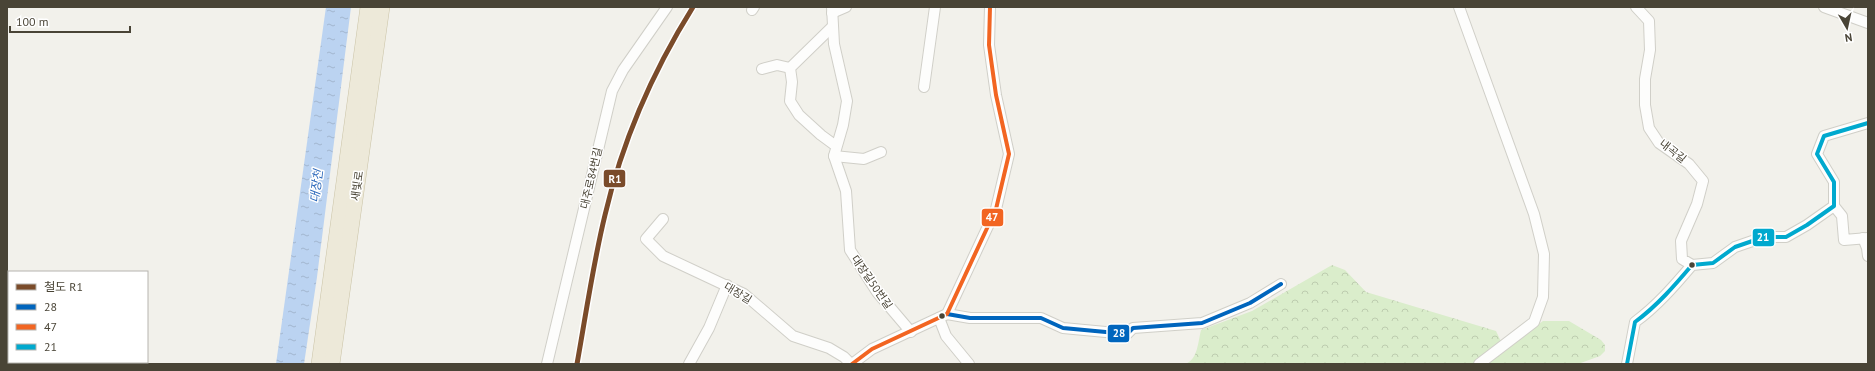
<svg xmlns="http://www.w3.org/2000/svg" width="1875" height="371" viewBox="0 0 1875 371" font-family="'PT Sans','Noto Sans KR',sans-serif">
	<defs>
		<pattern id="forest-crowns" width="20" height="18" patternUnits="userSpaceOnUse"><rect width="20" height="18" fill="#daedcb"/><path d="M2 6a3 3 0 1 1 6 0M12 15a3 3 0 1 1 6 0" fill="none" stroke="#bdccaf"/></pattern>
		<pattern id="water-ripples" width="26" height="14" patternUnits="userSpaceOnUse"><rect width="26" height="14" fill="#bbd3f1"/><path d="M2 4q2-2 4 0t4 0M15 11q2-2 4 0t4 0" fill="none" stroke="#a2b6cf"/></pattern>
	</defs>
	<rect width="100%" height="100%" fill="#f2f1eb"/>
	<path fill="url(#forest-crowns)" d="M1332,265L1345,270L1366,292L1496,331L1504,348L1543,321H1569L1601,340L1605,345V351L1600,356L1578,364H1185C1198,360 1198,341 1201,330L1252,311Z"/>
	<path fill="url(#water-ripples)" d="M326,7H351L317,277L304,364H276Z"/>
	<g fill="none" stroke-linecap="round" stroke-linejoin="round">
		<g stroke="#d0cfc8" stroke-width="12">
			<g id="minor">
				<path d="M832,7L834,44L847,101L843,125L834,156L846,191L850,250L877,292L911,332"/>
				<path d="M1459,7L1534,214L1544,254L1543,297L1534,322L1479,364"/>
				<path d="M1636,7L1649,21L1650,50L1645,79V105L1649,128L1659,143L1689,164L1703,181L1697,204L1681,241L1682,259L1692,265"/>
				<path d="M1824,7L1868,23"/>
				<path d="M752,10L754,7"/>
				<path d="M832,13L846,7"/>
				<path d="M832,27L790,68L792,82L790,101L799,115L821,135L836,146"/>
				<path d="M762,69L777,65L790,68"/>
				<path d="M924,87L935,7"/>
				<path d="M834,156L864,159L881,152"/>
				<path d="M1834,206L1842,216L1844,240L1868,238"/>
				<path d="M663,219L646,239L663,256L744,294L793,336L829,348L844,357L851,364"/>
				<path d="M1863,238L1867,248L1868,256"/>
				<path d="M947,314L970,318H1041L1063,328L1127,334L1133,328L1202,323L1250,303L1281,284"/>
				<path d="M939,318L946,336L969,364"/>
				<path d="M547,364L612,91L623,70L667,7"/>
				<path d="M689,364L709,328L727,285"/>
				<path d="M852,364L872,349L947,314L996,209L1009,154L996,95L989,45L990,7"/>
				<path d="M1627,364L1635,322C1657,306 1675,285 1692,265L1713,263L1735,247L1764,237H1786L1807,225L1834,206V182L1817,154L1824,136L1868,123"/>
			</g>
		</g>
		<g stroke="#cac3a6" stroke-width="16">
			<g id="highway">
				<path d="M319,364L368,7"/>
				<path d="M332,364L382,7"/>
			</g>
		</g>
		<use href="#minor" stroke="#fdfdfc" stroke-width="10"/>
		<use href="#highway" stroke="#ede9d9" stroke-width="15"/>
		<g stroke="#fff" stroke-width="7">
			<path id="bus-1" d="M947,314L970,318H1041L1063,328L1127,334L1133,328L1202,323L1250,303L1281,284"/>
		</g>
		<g stroke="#fff" stroke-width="7">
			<path id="bus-2" d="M852,364L872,349L947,314L996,209L1009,154L996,95L989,45L990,7"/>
		</g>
		<g stroke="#fff" stroke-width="7">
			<path id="bus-3" d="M1627,364L1635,322C1657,306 1675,285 1692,265L1713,263L1735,247L1764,237H1786L1807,225L1834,206V182L1817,154L1824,136L1868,123"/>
		</g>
		<use href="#bus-1" stroke="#0065bd" stroke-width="4"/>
		<use href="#bus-2" stroke="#f26522" stroke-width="4"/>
		<use href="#bus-3" stroke="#00a9ce" stroke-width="4"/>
		<g stroke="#fff" stroke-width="8">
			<path id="rail-1" d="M577,364C586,314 593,264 605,215C622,142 653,71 693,7"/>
		</g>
		<use href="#rail-1" stroke="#7a4b2a" stroke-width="5"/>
	</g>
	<g fill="#494436" stroke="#fff" stroke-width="1.5">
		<circle cx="1692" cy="265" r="3.5"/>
		<circle cx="942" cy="316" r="3.5"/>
	</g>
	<g text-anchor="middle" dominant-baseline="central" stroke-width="3" stroke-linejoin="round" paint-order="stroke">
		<g font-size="11" fill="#494436" stroke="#fff">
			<text transform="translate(1673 151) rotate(38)">내곡길</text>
			<text transform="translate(591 178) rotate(-77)">대주로84번길</text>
			<text transform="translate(357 186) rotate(-82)">새빛로</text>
			<text transform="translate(872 282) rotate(55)">대장길50번길</text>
			<text transform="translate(738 293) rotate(31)">대장길</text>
		</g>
		<g font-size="12" font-style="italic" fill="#2a67ba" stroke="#fff">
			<text transform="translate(316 186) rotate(-83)">대장천</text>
		</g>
	</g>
	<g stroke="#fff" stroke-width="1.5">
		<rect x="603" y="169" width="23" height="19" rx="4" fill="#7a4b2a"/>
		<rect x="981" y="208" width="23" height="19" rx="4" fill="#f26522"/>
		<rect x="1752" y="228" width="23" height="19" rx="4" fill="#00a9ce"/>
		<rect x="1107" y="324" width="23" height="19" rx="4" fill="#0065bd"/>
	</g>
	<g font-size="11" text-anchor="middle" font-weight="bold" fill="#fff">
		<text x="615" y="183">R1</text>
		<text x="992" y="221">47</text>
		<text x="1763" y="241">21</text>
		<text x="1119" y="337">28</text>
	</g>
	<rect width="1875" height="371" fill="none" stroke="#494436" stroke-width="16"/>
	<rect x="8" y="271" width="140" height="92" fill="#ffffff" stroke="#b6b4af"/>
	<rect x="16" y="284" width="20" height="6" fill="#7a4b2a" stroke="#b6b4af"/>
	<text x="44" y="291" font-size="12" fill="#494436">철도 R1</text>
	<rect x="16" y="304" width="20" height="6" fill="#0065bd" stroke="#b6b4af"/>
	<text x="44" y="311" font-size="12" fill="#494436">28</text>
	<rect x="16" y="324" width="20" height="6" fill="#f26522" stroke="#b6b4af"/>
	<text x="44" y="331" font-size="12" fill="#494436">47</text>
	<rect x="16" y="344" width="20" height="6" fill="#00a9ce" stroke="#b6b4af"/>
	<text x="44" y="351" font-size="12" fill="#494436">21</text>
	<g transform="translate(1847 28) rotate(171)" stroke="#ffffff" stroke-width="3" paint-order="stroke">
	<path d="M0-3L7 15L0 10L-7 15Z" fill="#494436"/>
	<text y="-6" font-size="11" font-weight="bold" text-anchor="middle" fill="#494436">N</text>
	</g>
	<path d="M10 26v6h120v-6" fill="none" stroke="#494436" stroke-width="2"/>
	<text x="16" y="26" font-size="12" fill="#494436" stroke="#ffffff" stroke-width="3" paint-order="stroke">100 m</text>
</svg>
